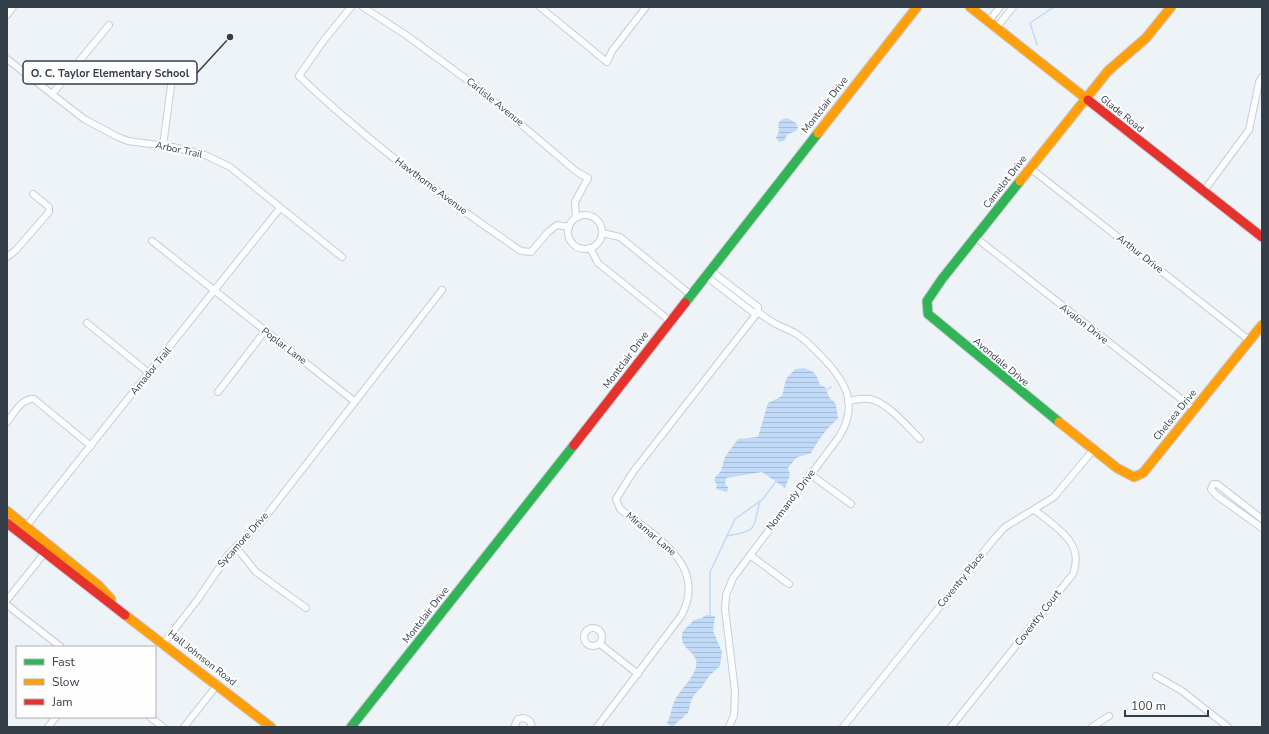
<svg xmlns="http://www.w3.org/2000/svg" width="1269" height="734" viewBox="0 0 1269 734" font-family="'Nunito Sans',sans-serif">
	<defs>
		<pattern id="water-rules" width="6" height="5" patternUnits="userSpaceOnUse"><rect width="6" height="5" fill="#c0daf7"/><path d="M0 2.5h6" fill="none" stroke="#a6bcd5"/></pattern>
	</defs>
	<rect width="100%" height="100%" fill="#eef3f8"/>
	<g fill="url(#water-rules)">
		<path d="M787,118L796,123L798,128L796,131L788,134L784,141L779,142L776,138L779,131L778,124L781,120Z"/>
		<path d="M804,368C815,371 817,375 820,385L825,387L829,397L836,404L838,419C827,427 817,442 811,453L796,458L788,468L790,475L785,488L762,472L726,478L725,484L728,487L727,492L716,489L717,484L714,481L716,476L721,471L725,457L738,439L758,437L768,403L782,396L786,379L795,369Z"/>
		<path d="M706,615L715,616L713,631L722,652L720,666L709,676L702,687L694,695L691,701L688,713L672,727L667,723C671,716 671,708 675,700C679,690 700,673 696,660C692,648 678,648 683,631L694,620L702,618Z"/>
	</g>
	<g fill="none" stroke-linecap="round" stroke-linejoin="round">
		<g stroke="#c0daf7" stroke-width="1.5">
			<path d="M1037,45L1030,23L1054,7"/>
			<path d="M827,390L831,387"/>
			<path d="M727,536C759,530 752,530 760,501"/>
			<path d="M710,617V572L735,519L763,499L777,480"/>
		</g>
		<g stroke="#c8ced5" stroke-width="8">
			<g id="street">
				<path d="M351,7L324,40L299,76C368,142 443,198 521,251L531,252L548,232L557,225L569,227"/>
				<path d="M363,7L406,35L477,87L577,172L588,178L575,202L576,218"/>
				<path d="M540,7L607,62L612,51L646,7"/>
				<path d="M7,15L13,7"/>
				<path d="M988,22L1000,7"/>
				<path d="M996,28L1013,7"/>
				<path d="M7,59L84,119L118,137L128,141L173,147L205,155L230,167L342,257"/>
				<path d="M52,94L109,25"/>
				<path d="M163,146L173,71"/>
				<path d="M1030,168L1249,340"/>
				<path d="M1203,192L1249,130L1259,82L1262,77"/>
				<circle cx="585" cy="232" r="17"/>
				<path d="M602,233L620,237L691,295"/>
				<path d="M975,237L1194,409"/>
				<path d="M152,241L354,401"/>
				<path d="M590,248L598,263L670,321"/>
				<path d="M7,257L16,250L49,212V207L33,194"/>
				<path d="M707,277L754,313L758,312C764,316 770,321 776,324C783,328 791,330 798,335C807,341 815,350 823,358C846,382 859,405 839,437L733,578L726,595L725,609L735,691L734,715L729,727"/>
				<path d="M87,323L149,373"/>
				<path d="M218,392L265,331"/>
				<path d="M848,401C855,400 863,398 870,399C887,402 908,427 920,439"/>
				<path d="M7,422C14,414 21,398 34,399L91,446"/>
				<path d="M810,474L851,504"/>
				<path d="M1262,519L1217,484H1213L1211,489L1216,495L1262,528"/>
				<path d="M24,529L280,208"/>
				<path d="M236,547L256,572L306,608"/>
				<path d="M750,555L789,584"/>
				<path d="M7,600L47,550"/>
				<path d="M7,605L61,647"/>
				<circle cx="593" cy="637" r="9"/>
				<path d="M164,643L198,599L228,555L262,521L442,290"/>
				<path d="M600,644L638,674"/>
				<path d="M1156,676L1182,691L1228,727"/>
				<path d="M150,717L163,727"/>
				<path d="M48,727L56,717"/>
				<path d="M184,727L218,684"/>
				<path d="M514,727L518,719L524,718L530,721L532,727"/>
				<path d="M597,727L681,616C709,565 655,536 620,509L616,499L633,472L758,312V307L711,271"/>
				<path d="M843,727L994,539L1005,527L1054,497L1094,449"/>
				<path d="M951,727L1073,574C1085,542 1056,528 1035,510"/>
				<path d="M1092,727L1109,716"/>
			</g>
		</g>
		<g stroke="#c8ced5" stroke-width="11">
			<g id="fast">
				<path d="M1020,181L942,279L927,301L928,314L1059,422"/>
				<path d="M685,303L818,133"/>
				<path d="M351,727L574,445"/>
			</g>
		</g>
		<g stroke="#c8ced5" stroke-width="11">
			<g id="slow">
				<path d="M970,7L1088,100"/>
				<path d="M818,133L917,7"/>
				<path d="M1020,181L1108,71L1146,38L1171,7"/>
				<path d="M1059,422L1117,468L1134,477L1143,473L1262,325"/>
				<path d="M7,511L98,585L111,599"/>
				<path d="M125,615L271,727"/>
			</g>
		</g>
		<g stroke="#c8ced5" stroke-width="11">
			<g id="jam">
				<path d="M1088,100L1262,237"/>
				<path d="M574,445L685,303"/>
				<path d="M7,523L125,615"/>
			</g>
		</g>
		<use href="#street" stroke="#fcfdfe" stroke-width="6"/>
		<use href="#fast" stroke="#30b455" stroke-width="9"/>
		<use href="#slow" stroke="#ff9f0a" stroke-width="9"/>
		<use href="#jam" stroke="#e5322d" stroke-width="9"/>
	</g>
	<g text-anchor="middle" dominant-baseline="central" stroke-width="4" stroke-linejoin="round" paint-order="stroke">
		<g font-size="10" fill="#343e49" stroke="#fefefe">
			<text transform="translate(495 102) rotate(39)">Carlisle Avenue</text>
			<text transform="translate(825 105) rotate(-52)">Montclair Drive</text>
			<text transform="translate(1122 114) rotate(39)">Glade Road</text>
			<text transform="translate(179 150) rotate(12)">Arbor Trail</text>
			<text transform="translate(1005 182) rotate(-52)">Camelot Drive</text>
			<text transform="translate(431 186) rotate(37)">Hawthorne Avenue</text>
			<text transform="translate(1140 254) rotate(38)">Arthur Drive</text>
			<text transform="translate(1084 324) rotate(38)">Avalon Drive</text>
			<text transform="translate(284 346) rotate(37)">Poplar Lane</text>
			<text transform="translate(626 360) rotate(-53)">Montclair Drive</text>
			<text transform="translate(1001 362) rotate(40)">Avondale Drive</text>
			<text transform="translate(151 371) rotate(-51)">Amador Trail</text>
			<text transform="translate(1175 415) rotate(-51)">Chelsea Drive</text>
			<text transform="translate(791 500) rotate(-53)">Normandy Drive</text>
			<text transform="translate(651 534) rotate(40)">Miramar Lane</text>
			<text transform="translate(243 540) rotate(-48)">Sycamore Drive</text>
			<text transform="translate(961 580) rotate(-51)">Coventry Place</text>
			<text transform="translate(426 615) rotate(-52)">Montclair Drive</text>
			<text transform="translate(1038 618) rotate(-52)">Coventry Court</text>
			<text transform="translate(202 658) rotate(38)">Hall Johnson Road</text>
		</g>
	</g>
	<path fill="none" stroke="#343e49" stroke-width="1.5" d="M230 37L197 73"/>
	<circle fill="#343e49" stroke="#fefefe" stroke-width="1.5" cx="230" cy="37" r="4"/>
	<rect fill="#fefefe" stroke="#343e49" stroke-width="1.5" x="23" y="61" width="174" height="23" rx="4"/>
	<g font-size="11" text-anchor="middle" font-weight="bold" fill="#343e49">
		<text x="110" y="77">O. C. Taylor Elementary School</text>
	</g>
	<rect width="1269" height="734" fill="none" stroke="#343e49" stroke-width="16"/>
	<rect x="16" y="646" width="140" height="72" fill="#fefefe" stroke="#adb1b6"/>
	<rect x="24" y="659" width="20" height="6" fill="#30b455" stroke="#adb1b6"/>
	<text x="52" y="666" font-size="12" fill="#343e49">Fast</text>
	<rect x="24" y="679" width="20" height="6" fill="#ff9f0a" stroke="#adb1b6"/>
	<text x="52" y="686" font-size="12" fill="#343e49">Slow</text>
	<rect x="24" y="699" width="20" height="6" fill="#e5322d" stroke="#adb1b6"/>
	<text x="52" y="706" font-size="12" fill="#343e49">Jam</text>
	<path d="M1125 710v6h83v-6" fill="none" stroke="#343e49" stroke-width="2"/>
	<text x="1131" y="710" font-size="12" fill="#343e49" stroke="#fefefe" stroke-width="3" paint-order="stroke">100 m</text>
</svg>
